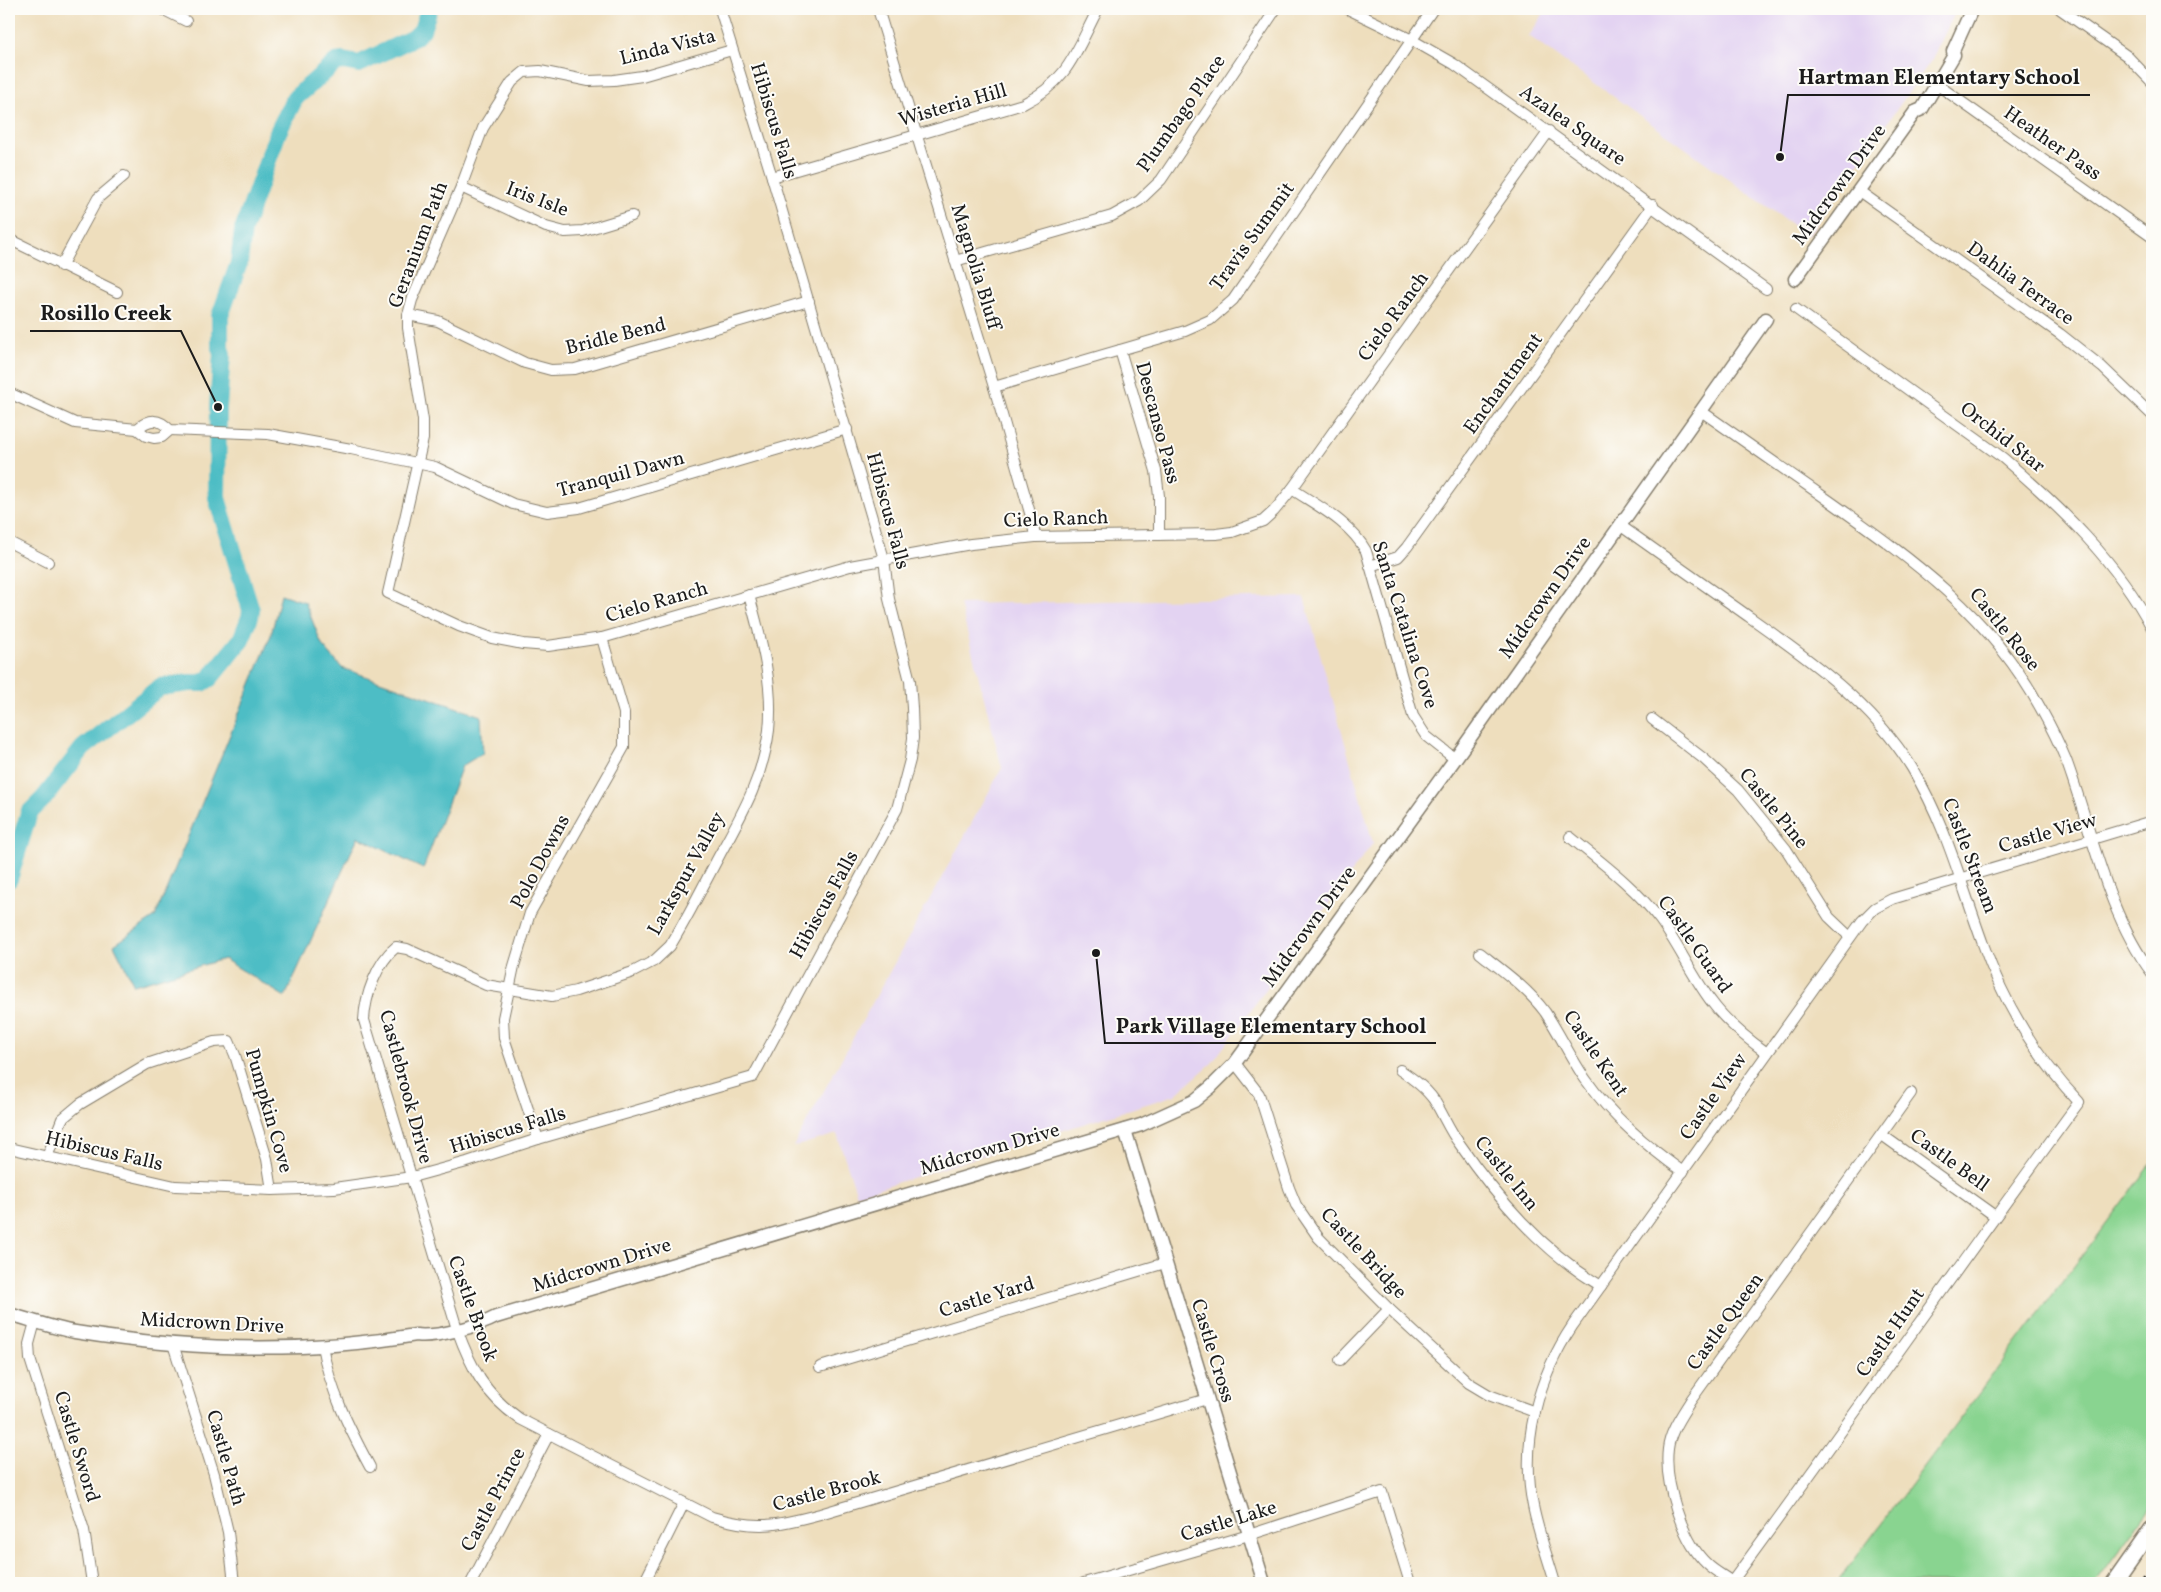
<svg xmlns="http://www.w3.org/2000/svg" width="2161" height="1592" viewBox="0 0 2161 1592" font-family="Vollkorn,serif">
	<rect width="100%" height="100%" fill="#fdfcf7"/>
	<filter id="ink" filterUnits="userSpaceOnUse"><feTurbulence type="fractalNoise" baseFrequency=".02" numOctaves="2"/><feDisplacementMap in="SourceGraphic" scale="10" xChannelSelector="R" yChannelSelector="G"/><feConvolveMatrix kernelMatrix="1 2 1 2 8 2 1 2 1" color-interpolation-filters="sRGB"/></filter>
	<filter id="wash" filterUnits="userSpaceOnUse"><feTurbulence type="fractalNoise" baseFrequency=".0096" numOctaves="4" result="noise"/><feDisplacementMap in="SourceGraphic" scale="20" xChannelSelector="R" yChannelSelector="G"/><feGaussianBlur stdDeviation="1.12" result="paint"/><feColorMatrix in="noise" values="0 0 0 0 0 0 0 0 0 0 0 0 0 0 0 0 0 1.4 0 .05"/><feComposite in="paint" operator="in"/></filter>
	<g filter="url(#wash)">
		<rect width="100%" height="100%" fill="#eedebd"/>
		<g fill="#e3d3f2">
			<path d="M1547,9H1957L1932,59L1808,236L1529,36Z"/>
			<path d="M1304,597L1373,843L1212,1063L1175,1095L857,1195L837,1134L793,1147L1002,768L960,604Z"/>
		</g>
		<path fill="#89d490" stroke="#527856" d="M2152,1162V1505L2095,1583H1837Z"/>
		<path fill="#4ebdc5" stroke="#356c70" d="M281,594L305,602L322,645L342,668L481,716L483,753L462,766L423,869L358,837L285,997L224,959L134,985L114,945L155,917L271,635Z"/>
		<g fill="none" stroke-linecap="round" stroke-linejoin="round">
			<path stroke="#4ebdc5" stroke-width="18" d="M9,879L29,813L44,798L83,748L160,687L189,683H202L210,678L241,640L250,617L251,610L217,498L218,407L222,354L220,348V316L239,263L243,230L278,132L295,98L336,62L343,61L359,64L415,37L422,30L429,9"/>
		</g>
	</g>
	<g filter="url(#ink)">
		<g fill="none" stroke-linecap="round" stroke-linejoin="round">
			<g stroke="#857d6c" stroke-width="12">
				<g id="minor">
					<path d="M162,9L186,21"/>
					<path d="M878,9L994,387L1032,520L1035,537"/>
					<path d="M1348,9L1412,40L1454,64L1766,289"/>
					<path d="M2060,9L2127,56L2152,82"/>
					<path d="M732,50L642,76L614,80L589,81L540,71L524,72L512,82L483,128L461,187L412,300L408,315V328L423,420V439L388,593L459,626L492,638L523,644L548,646L602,638L850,566L971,544L1035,537L1216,534L1232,532L1263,521L1274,511L1292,489L1549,131"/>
					<path d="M1932,81L2152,237"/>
					<path d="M772,177L1023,104C1068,82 1076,51 1098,9"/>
					<path d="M461,187L546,227L565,232L583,231L632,216"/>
					<path d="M1859,191L2060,334L2102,367L2152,415"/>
					<path d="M9,239L117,292"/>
					<path d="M955,261L1112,216L1139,201L1161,180L1276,9"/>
					<path d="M61,266L98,198L124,176"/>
					<path d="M1796,309L2003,458C2059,506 2118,562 2152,628"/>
					<path d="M408,315L438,321L525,363L551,370L575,369L809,301"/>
					<path d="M1120,350L1156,471L1159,496V535"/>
					<path d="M994,387L1185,331L1210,320L1233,300L1433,9"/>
					<path d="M9,393L75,423L137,429L146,436L154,438L162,437L170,430"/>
					<path d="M1701,411C1744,441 1788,472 1831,502C1914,561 1991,616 2041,709C2050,725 2059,743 2066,760C2092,830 2106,912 2152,973"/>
					<path d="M137,429C150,418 159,418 170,430L268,434L351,449L435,467L513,504L547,512L579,508L847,429"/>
					<path d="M1292,489C1319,507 1350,522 1366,551L1413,716L1426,736L1455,759"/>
					<path d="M1621,526C1663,556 1706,586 1748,616C1809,659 1872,703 1912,768C1947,827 1960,881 1983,944C2004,1003 2036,1057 2079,1102C1962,1261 1848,1424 1731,1583"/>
					<path d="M9,542L48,562"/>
					<path d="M1370,566L1398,557L1407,547L1653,205"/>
					<path d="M749,595C761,639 774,684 769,730C763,778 742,814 719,856C703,886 688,917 670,946L654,961L633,972L576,991L552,996L486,985L407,949L396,947C377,962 365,996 364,1020L457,1329C471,1368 485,1395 520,1419L712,1517C757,1530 776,1526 820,1514L1207,1399"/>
					<path d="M1652,719L1704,759L1738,790L1786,849L1829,917L1850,937"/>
					<path d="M1570,837C1602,863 1635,887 1660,920C1679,946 1692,976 1711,1001C1726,1022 1746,1038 1767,1053"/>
					<path d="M1480,953C1503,971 1527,988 1545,1012C1560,1034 1571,1059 1586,1080C1612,1117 1647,1146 1683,1172"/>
					<path d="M1235,1063L1259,1094L1289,1188L1296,1205L1318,1237L1389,1309L1469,1383L1489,1395L1535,1412"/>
					<path d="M1400,1070C1412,1078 1425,1087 1434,1100C1443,1114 1449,1130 1459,1143C1497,1198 1542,1251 1601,1286"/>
					<path d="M1882,1135L1995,1216"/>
					<path d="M538,1139L504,1038L503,1018L514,966L530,913L624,747V713L602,638"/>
					<path d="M9,1148L175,1186L272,1190L334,1188L412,1177L467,1162L538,1139L753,1077L897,809L910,760L913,738L912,708L910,681L889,599L884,559L772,177L720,9"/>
					<path d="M47,1157L62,1119L80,1104L147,1064L214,1042L229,1041L235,1055L267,1159L272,1190"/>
					<path d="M35,1322L29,1344L30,1359L84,1530L92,1583"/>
					<path d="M173,1344L214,1474L228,1532L234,1583"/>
					<path d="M322,1346C330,1390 349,1428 370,1467"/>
					<path d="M1340,1360L1389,1309"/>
					<path d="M820,1367L1165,1263"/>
					<path d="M1732,1582C1724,1576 1714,1571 1707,1564C1682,1541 1664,1482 1668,1449C1670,1431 1682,1415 1691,1400L1911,1093"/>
					<path d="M471,1583L549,1434"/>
					<path d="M644,1583L684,1503"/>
					<path d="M1084,1583L1249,1535L1382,1492L1410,1583"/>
					<path d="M1555,1583C1548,1558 1538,1532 1533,1506C1520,1443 1538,1377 1573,1325L1862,921L1875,908L1892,899L2152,821"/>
				</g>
			</g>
			<g stroke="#857d6c" stroke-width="15">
				<g id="tertiary">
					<path d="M1795,279L1915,112L1922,109L1954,55L1953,51L1972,9"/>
					<path d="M1125,1130L1264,1583"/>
					<path d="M9,1314C31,1320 53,1328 75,1332C187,1350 304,1354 416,1335C434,1338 480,1326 496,1317L1141,1125L1194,1101L1211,1087L1235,1063L1455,759L1766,319"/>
				</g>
			</g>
			<g stroke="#857d6c" stroke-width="18">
				<path id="secondary" d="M2114,1583L2152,1529"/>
			</g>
			<use href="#minor" stroke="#fff" stroke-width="10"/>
			<use href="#tertiary" stroke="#fff" stroke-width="12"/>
			<use href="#secondary" stroke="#fff" stroke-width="15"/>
			<g stroke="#1c1c1c" stroke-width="3" stroke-dasharray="8 4" stroke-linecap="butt">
				<path d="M2140,1583L2152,1566"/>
				<path d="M2151,1583L2152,1582"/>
			</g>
		</g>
	</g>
	<g text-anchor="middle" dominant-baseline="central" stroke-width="4" stroke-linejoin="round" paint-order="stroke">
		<g font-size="20" fill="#1c1c1c" stroke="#fdfcf7">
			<text transform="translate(668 48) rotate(-14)">Linda Vista</text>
			<text transform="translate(953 106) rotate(-16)">Wisteria Hill</text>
			<text transform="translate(1182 114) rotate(-55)">Plumbago Place</text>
			<text transform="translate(773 121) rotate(73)">Hibiscus Falls</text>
			<text transform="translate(1572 126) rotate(35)">Azalea Square</text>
			<text transform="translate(2052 144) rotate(35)">Heather Pass</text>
			<text transform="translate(1840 185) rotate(-54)">Midcrown Drive</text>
			<text transform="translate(537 200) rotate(21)">Iris Isle</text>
			<text transform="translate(1253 237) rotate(-54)">Travis Summit</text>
			<text transform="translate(419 245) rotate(-69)">Geranium Path</text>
			<text transform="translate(975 267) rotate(73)">Magnolia Bluff</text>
			<text transform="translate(2020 284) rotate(36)">Dahlia Terrace</text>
			<text transform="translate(1394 317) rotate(-54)">Cielo Ranch</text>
			<text transform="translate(616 337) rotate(-14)">Bridle Bend</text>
			<text transform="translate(1504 384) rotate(-54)">Enchantment</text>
			<text transform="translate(1157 423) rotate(75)">Descanso Pass</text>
			<text transform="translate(2002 438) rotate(38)">Orchid Star</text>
			<text transform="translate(621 475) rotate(-15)">Tranquil Dawn</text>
			<text transform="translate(887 511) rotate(75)">Hibiscus Falls</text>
			<text transform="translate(1056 520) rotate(-2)">Cielo Ranch</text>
			<text transform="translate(1546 598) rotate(-55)">Midcrown Drive</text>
			<text transform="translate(657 603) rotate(-16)">Cielo Ranch</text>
			<text transform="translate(1404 625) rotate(72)">Santa Catalina Cove</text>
			<text transform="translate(2004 630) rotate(51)">Castle Rose</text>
			<text transform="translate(1773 809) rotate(51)">Castle Pine</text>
			<text transform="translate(2048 834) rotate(-16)">Castle View</text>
			<text transform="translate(1969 856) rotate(69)">Castle Stream</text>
			<text transform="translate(541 862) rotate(-62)">Polo Downs</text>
			<text transform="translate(687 874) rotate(-61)">Larkspur Valley</text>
			<text transform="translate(825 905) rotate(-61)">Hibiscus Falls</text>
			<text transform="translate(1310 927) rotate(-54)">Midcrown Drive</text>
			<text transform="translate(1694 945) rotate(55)">Castle Guard</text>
			<text transform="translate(1595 1054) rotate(56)">Castle Kent</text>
			<text transform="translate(405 1087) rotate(75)">Castlebrook Drive</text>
			<text transform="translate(1714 1097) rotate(-55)">Castle View</text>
			<text transform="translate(268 1111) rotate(74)">Pumpkin Cove</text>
			<text transform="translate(508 1131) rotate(-17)">Hibiscus Falls</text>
			<text transform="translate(990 1150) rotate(-16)">Midcrown Drive</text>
			<text transform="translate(104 1152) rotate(13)">Hibiscus Falls</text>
			<text transform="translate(1949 1161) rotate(36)">Castle Bell</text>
			<text transform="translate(1506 1174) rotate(51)">Castle Inn</text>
			<text transform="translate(1363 1254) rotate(47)">Castle Bridge</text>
			<text transform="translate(602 1266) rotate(-17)">Midcrown Drive</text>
			<text transform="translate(987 1298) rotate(-17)">Castle Yard</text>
			<text transform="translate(472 1309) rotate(70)">Castle Brook</text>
			<text transform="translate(1726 1322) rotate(-54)">Castle Queen</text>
			<text transform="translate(212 1324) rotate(3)">Midcrown Drive</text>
			<text transform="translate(1891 1333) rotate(-55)">Castle Hunt</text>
			<text transform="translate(1212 1351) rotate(73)">Castle Cross</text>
			<text transform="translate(76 1447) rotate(73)">Castle Sword</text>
			<text transform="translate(225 1458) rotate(74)">Castle Path</text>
			<text transform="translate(827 1492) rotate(-15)">Castle Brook</text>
			<text transform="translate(494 1500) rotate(-62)">Castle Prince</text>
			<text transform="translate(1229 1522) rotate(-17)">Castle Lake</text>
		</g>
	</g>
	<path fill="none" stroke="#1c1c1c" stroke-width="2" d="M1780 157L1788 95H2090M218 407L181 331H30M1096 953L1105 1043H1436"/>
	<g fill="#1c1c1c" stroke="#fdfcf7" stroke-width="2">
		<circle cx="1780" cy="157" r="5"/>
		<circle cx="218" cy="407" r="5"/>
		<circle cx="1096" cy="953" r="5"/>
	</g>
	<g font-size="21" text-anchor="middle" font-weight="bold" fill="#1c1c1c" stroke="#fdfcf7" stroke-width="4" stroke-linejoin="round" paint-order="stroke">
		<text x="1939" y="84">Hartman Elementary School</text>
		<text x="106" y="320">Rosillo Creek</text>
		<text x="1271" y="1033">Park Village Elementary School</text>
	</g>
	<rect width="2161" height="1592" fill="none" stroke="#fdfcf7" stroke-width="30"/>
</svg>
